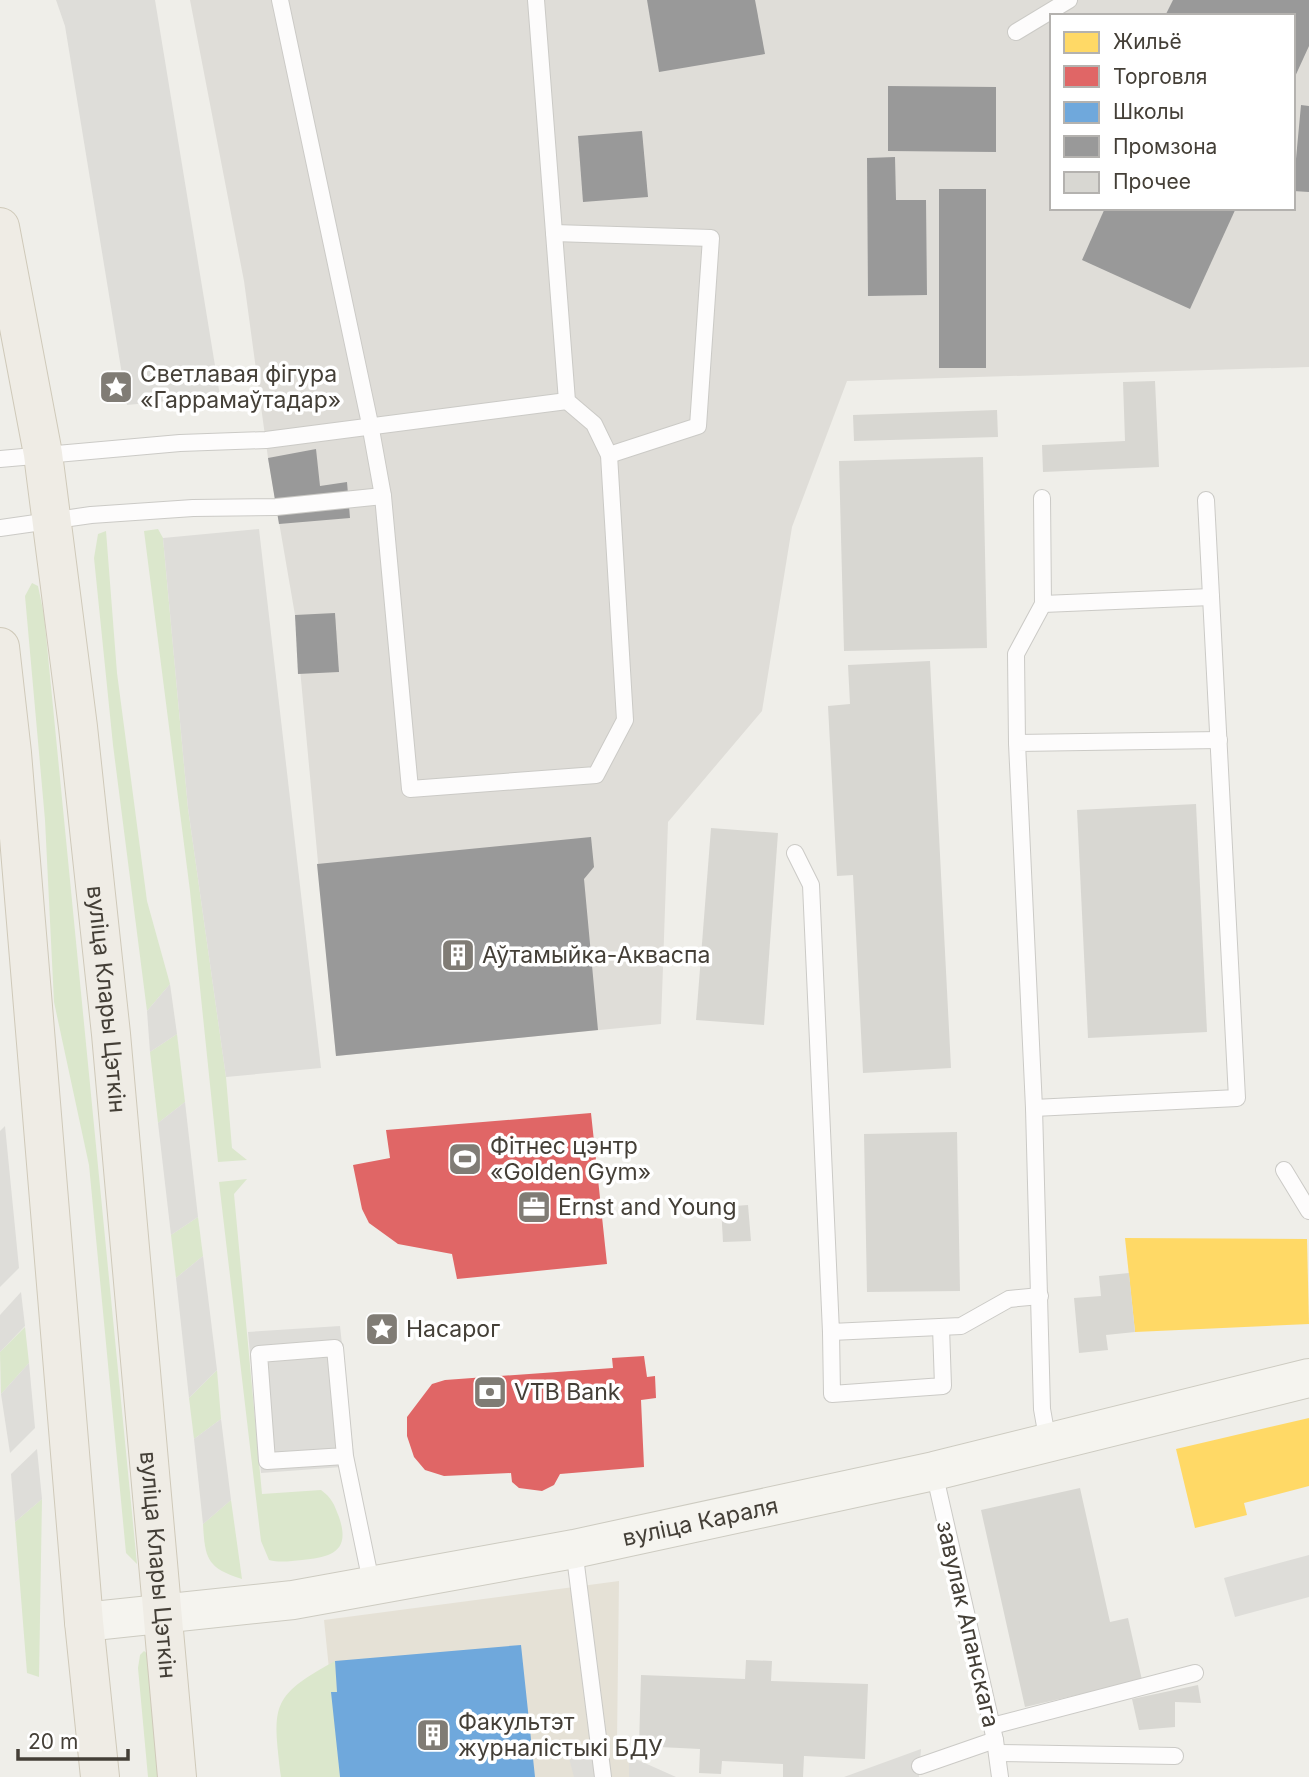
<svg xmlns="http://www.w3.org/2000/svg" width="1309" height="1777" viewBox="0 0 1309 1777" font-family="Inter,sans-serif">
	<rect width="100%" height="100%" fill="#efeee9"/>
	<path fill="#dfddd8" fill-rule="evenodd" d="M190,0H1309V367L847,381L792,527L762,711L668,822L661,1024L336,1056L295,615L268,458L244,281ZM1052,16H1293V208H1052Z"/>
	<path fill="#e5e1d6" d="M619,1581L617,1742L654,1777H340L324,1620Z"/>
	<g fill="#dbe7cc">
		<path d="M158,529L163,538L188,808L226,1077L232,1148L247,1160L218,1162L190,891L144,531Z"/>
		<path d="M106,531L117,673L147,901L170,984L147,1011L113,745L94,558L98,534Z"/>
		<path d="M32,583L38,586L44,615L137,1564L126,1553L89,1165L54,1002L45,820L25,596Z"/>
		<path d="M177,1034L185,1102L158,1123L150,1052Z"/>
		<path d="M247,1179L234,1194L262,1494L321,1490C332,1498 334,1504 339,1517C351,1552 331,1557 302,1560C291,1561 280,1563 269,1560L261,1541L219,1182Z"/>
		<path d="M198,1217L203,1256L176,1278L171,1235Z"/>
		<path d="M25,1327L29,1363L1,1394L0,1352Z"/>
		<path d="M217,1370L221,1419L194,1439L189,1398Z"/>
		<path d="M42,1499L39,1677L27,1673L15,1522Z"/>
		<path d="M231,1500L242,1579C207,1568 205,1559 203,1524Z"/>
		<path d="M144,1651L151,1657L159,1777H148L138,1668L140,1655Z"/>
		<path d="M335,1661L337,1692L332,1693L340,1777H281C273,1706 269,1697 335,1661Z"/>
	</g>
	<g fill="#deddd9">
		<path d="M56,0H155L220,396L127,405L65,26Z"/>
		<path d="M259,529L321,1068L226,1077L188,808L163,538Z"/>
		<path d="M170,984L177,1034L150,1052L147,1011Z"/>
		<path d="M185,1102L198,1217L171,1235L158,1123Z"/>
		<path d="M5,1126L19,1268L0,1287V1131Z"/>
		<path d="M203,1256L217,1370L189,1398L176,1278Z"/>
		<path d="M21,1292L25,1326L0,1352V1315Z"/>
		<path d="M340,1326L355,1466L261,1473L248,1332Z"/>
		<path d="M29,1363L35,1428L10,1453L1,1394Z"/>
		<path d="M221,1419L231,1500L203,1524L194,1439Z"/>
		<path d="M37,1449L42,1499L15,1522L11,1474Z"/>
		<path d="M1309,1555V1597L1235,1617L1224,1578Z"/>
		<path d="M596,1744L605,1777H574L566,1747Z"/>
		<path d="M921,1749L919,1777H844Z"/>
		<path d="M629,1756L676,1777H629Z"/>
	</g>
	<g fill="#ffd966">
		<path d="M1125,1238L1307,1239L1309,1324L1135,1332Z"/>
		<path d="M1309,1418V1486L1244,1503L1247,1515L1195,1528L1176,1449Z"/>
	</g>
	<g fill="#e06666">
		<path d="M591,1113L607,1264L457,1279L452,1254L398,1244L369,1223L362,1209L353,1165L390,1158L386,1130Z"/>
		<path d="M644,1356L647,1377L655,1376L656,1398L641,1400L644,1467L560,1474L554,1485L542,1491L519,1488L512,1482L511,1473L444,1476L425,1470L414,1457L407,1436V1417L432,1384L445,1380L613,1368L612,1358Z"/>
	</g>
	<path fill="#6fa8dc" d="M521,1645L535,1777H340L331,1692H337L335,1661Z"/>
	<g fill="#999">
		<path d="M647,0H755L765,54L659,72Z"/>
		<path d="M1173,0H1309V46L1293,81V16H1165Z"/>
		<path d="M888,86L996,87V152L888,151Z"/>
		<path d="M1301,105L1309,106V192L1293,191Z"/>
		<path d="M642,131L648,197L583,202L578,136Z"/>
		<path d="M895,157L896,200H926L927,295L868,296L867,158Z"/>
		<rect x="939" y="189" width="47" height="179"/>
		<path d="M1105,208H1236L1190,309L1082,260Z"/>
		<path d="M316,449L320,486L347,482L350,518L279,524L268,458Z"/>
		<path d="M335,613L339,672L298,674L295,615Z"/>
		<path d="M591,837L594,867L584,879L598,1030L336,1056L317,864Z"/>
	</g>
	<g fill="#d8d7d2">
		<path d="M1155,381L1159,467L1043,472L1042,445L1125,441L1123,382Z"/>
		<path d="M997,410L998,437L854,441L853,415Z"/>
		<path d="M983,457L987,648L844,651L839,461Z"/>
		<path d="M930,661L951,1068L863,1073L853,875L837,876L828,706L850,704L848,665Z"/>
		<path d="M1196,804L1207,1032L1088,1038L1077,810Z"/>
		<path d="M711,828L778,833L764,1025L696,1020Z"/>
		<path d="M957,1132L960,1291L867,1292L864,1134Z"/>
		<path d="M748,1205L751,1241L723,1242L721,1207Z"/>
		<path d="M1129,1273L1135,1332L1106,1335L1108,1350L1079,1353L1074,1298L1101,1296L1099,1276Z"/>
		<path d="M1080,1488L1110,1622L1128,1618L1142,1680L1025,1707L981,1510Z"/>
		<path d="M746,1660L772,1661L771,1681L868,1684L865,1759L804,1756L803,1777H783V1764L722,1761L721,1774L699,1773L700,1749L639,1746L641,1675L745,1679Z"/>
		<path d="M1198,1685L1201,1703L1175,1702V1727L1139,1730L1132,1699Z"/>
	</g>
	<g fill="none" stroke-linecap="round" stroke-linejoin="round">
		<g stroke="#cbcac6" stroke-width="18">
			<g id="lane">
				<path d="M280,0L370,424L383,496L410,789L596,775L625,720L609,455L594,424L567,401L536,0"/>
				<path d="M1016,32L1069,0"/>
				<path d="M554,233L711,238L698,426L609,455"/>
				<path d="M0,459L180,443L266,440L567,401"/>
				<path d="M0,528L91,515L193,508L276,507L383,496"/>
				<path d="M1043,604L1211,597"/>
				<path d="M1017,743L1016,654L1043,604L1042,498"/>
				<path d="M795,853L811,885L831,1332L961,1326L1009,1299L1040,1296"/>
				<path d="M1034,1108L1237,1098L1206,500"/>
				<path d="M1284,1170L1309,1211"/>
				<path d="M831,1332L832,1394L943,1386L941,1327"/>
				<path d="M1048,1443L1042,1409L1034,1108L1017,743L1219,740"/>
				<path d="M345,1456L267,1461L259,1354L335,1348L345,1456L372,1587"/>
				<path d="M934,1472L995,1740L1000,1777"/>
				<path d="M574,1549L603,1777"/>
				<path d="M992,1726L1195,1673"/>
				<path d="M997,1753L1175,1756"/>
				<path d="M920,1766L995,1740"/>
			</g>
		</g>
		<g stroke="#cdcbc1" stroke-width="40">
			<g id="secondary">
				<path id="s1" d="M84,1622L293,1600L574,1549L934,1471L1309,1378"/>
			</g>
		</g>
		<g stroke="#cfc9b9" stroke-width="40">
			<g id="primary">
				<path id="s2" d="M0,227L43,454L78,727L111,1034L177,1777"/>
				<path d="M0,647L12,753L84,1622L100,1777"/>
			</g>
		</g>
		<use href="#lane" stroke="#fdfcfc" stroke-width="16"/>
		<use href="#secondary" stroke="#f5f4ef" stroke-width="38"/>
		<use href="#primary" stroke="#efece5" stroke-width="38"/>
	</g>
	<defs>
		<g id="sight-square" transform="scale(1.75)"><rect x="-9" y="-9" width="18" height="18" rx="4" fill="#807c75" stroke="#fff"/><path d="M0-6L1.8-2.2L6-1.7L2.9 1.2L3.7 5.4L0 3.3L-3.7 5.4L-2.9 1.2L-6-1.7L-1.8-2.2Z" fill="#fff"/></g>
		<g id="building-square" transform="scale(1.75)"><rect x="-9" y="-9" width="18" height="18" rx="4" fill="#807c75" stroke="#fff"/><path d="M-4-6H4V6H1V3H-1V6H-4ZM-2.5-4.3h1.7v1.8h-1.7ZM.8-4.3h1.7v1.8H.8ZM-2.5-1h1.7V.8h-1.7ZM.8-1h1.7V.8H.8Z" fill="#fff"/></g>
		<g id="stadium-square" transform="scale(1.75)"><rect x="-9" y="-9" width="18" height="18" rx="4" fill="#807c75" stroke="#fff"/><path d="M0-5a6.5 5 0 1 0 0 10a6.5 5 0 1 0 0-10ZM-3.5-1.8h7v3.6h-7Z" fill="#fff"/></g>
		<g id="office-square" transform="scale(1.75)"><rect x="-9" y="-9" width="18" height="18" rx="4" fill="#807c75" stroke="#fff"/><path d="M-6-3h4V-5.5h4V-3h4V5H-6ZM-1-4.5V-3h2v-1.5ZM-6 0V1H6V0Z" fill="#fff"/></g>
		<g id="bank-square" transform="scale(1.75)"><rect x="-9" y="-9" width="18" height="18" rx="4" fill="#807c75" stroke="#fff"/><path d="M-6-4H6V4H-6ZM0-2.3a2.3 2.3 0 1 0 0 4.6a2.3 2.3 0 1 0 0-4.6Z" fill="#fff"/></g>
	</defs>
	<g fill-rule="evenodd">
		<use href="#sight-square" x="116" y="387"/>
		<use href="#building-square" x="458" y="955"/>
		<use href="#stadium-square" x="465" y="1159"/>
		<use href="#office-square" x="534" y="1207"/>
		<use href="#sight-square" x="382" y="1329"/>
		<use href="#bank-square" x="490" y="1392"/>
		<use href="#building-square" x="433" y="1735"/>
	</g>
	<g text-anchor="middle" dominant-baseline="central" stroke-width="7" stroke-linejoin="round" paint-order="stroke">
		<g font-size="23" fill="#443f37" stroke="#fff" text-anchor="start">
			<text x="140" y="374">Светлавая фігура<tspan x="140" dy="26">«Гаррамаўтадар»</tspan></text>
			<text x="482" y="955">Аўтамыйка-Акваспа</text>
			<text x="490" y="1146">Фітнес цэнтр<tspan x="490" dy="26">«Golden Gym»</tspan></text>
			<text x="558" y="1207">Ernst and Young</text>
			<text x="406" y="1329">Насарог</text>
			<text x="514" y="1392">VTB Bank</text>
			<text x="458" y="1722">Факультэт<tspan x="458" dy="26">журналістыкі БДУ</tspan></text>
		</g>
		<g font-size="23" fill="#443f37" stroke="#fff">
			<text stroke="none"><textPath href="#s2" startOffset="780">вуліца Клары Цэткін</textPath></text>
			<text stroke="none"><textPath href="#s1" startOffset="625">вуліца Караля</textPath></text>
			<text stroke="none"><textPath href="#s2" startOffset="1348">вуліца Клары Цэткін</textPath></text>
			<text transform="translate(968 1624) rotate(77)">завулак Апанскага</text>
		</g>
	</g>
	<rect x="1050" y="14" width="245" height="196" fill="#ffffff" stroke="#b4b2af" stroke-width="2"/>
	<rect x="1064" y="32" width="35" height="21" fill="#ffd966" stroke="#b4b2af" stroke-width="2"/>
	<text x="1113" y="49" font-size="21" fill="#443f37">Жильё</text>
	<rect x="1064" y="66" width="35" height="21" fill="#e06666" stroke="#b4b2af" stroke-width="2"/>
	<text x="1113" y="84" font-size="21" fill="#443f37">Торговля</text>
	<rect x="1064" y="102" width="35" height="21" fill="#6fa8dc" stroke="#b4b2af" stroke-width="2"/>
	<text x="1113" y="119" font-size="21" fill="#443f37">Школы</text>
	<rect x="1064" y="136" width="35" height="21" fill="#999999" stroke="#b4b2af" stroke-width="2"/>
	<text x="1113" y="154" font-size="21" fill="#443f37">Промзона</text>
	<rect x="1064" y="172" width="35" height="21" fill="#d8d7d2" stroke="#b4b2af" stroke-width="2"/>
	<text x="1113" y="189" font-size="21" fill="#443f37">Прочее</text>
	<path d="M18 1749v10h110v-10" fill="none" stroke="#443f37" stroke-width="3.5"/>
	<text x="28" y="1749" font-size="21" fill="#443f37" stroke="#ffffff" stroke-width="5" paint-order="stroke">20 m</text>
</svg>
